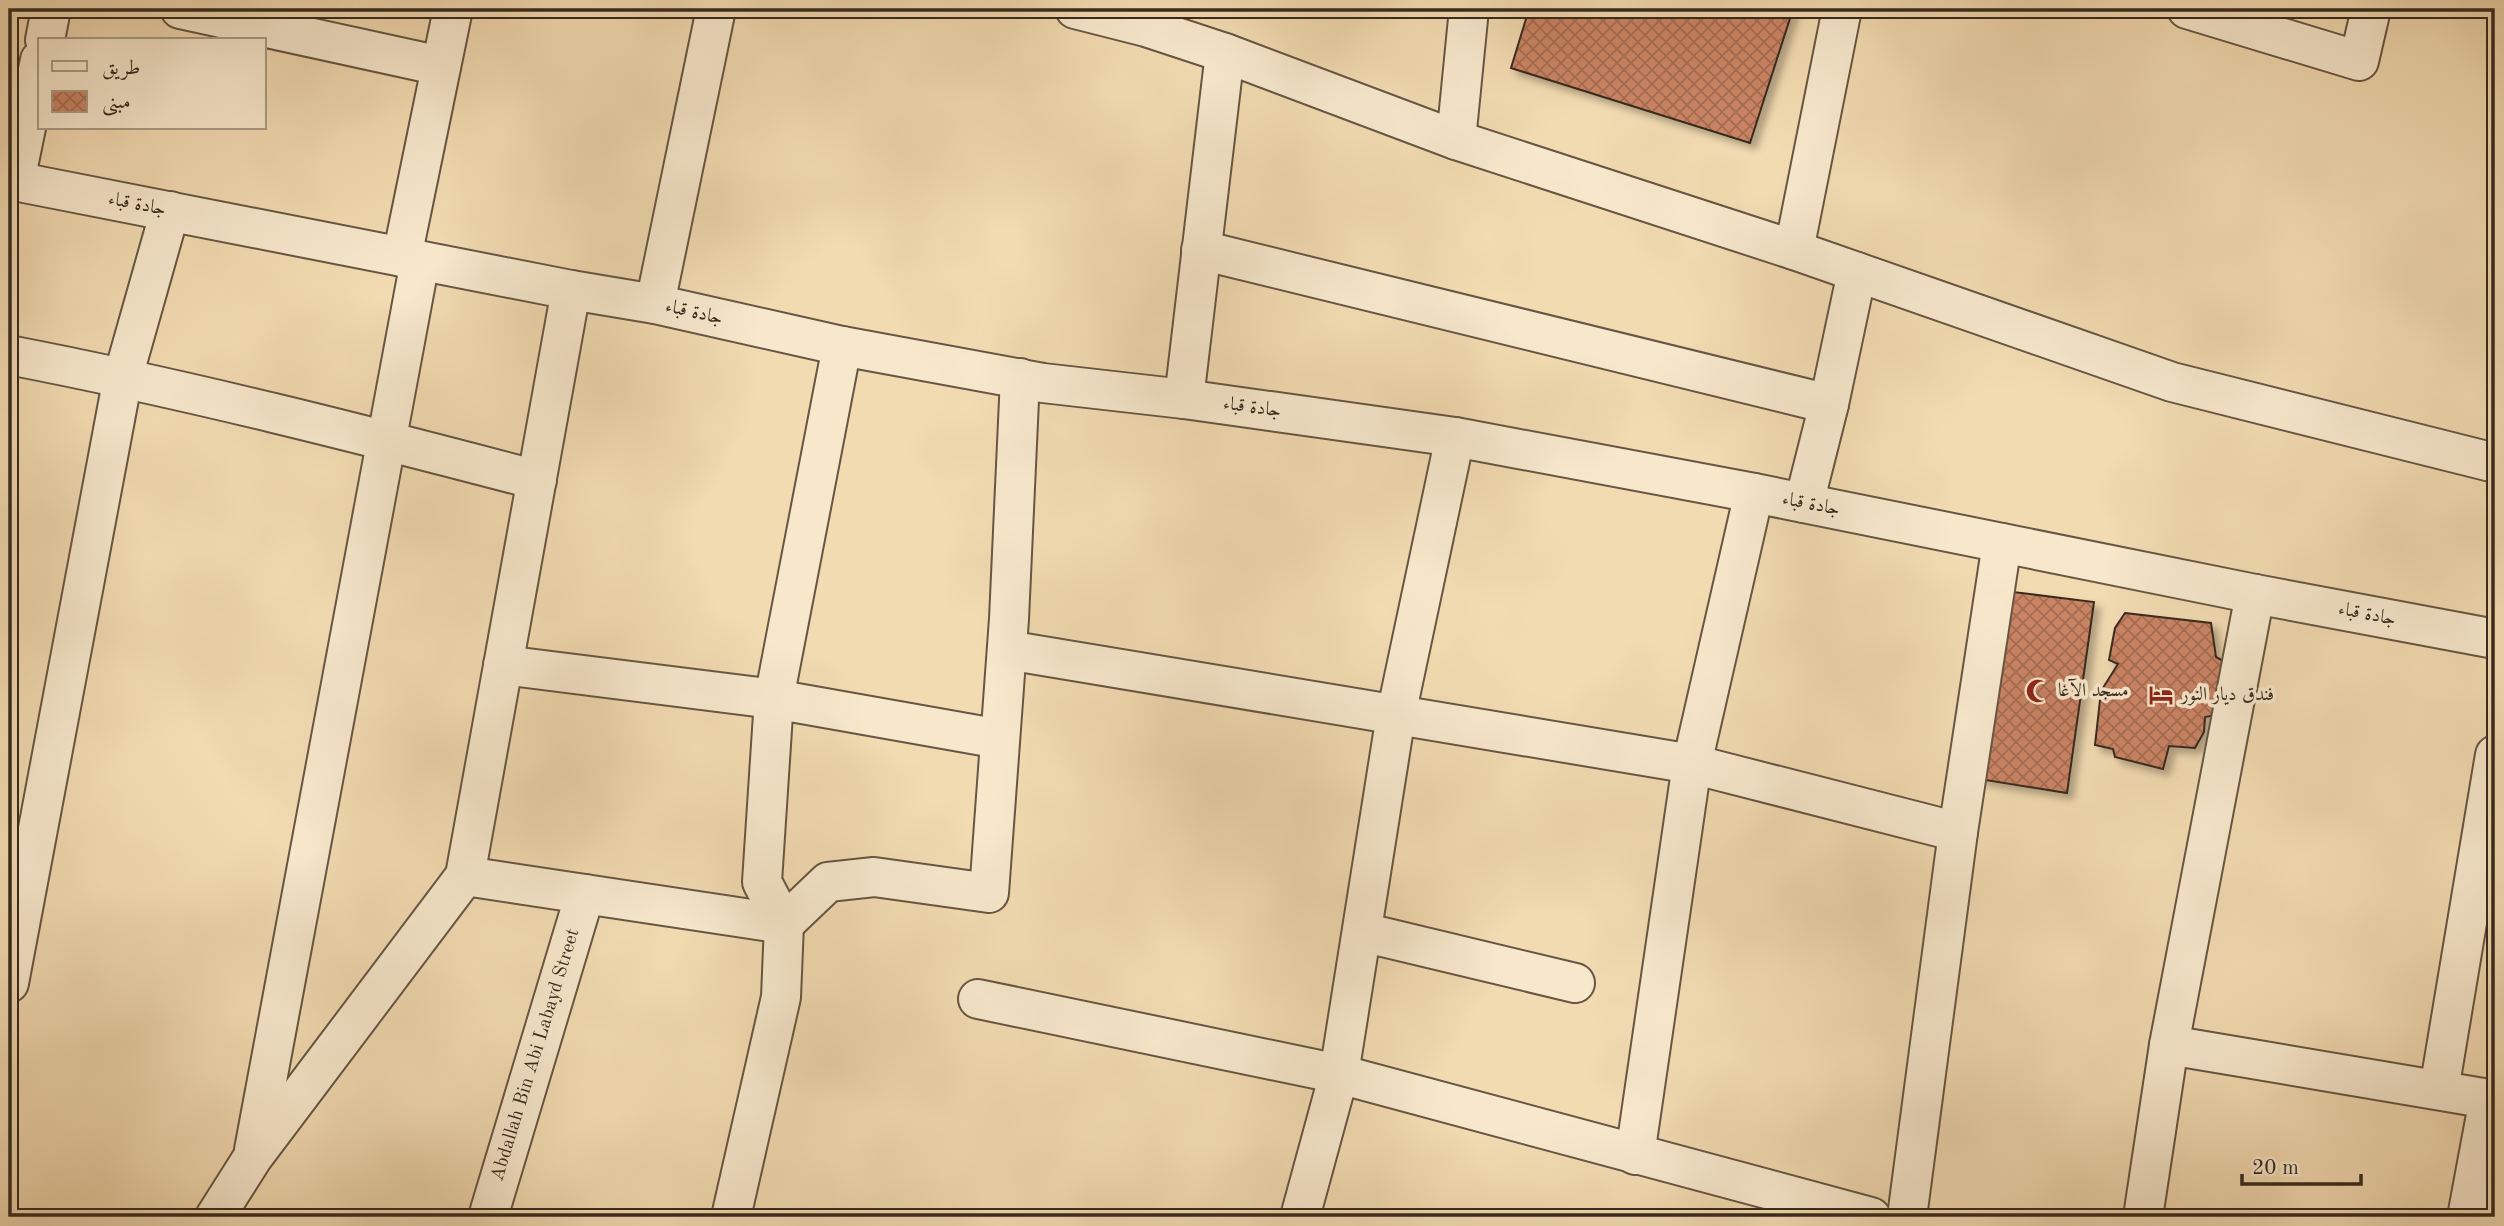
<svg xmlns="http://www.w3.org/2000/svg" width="2504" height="1226" viewBox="0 0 2504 1226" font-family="'Old Standard TT',Amiri,serif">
	<defs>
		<pattern id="building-cross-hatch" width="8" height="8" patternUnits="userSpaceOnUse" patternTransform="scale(1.75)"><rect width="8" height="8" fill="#ca8464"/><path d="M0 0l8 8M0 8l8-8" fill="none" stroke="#a56c52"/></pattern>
		<filter id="shadow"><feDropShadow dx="6" dy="6" stdDeviation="3.5" flood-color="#0004"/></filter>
	</defs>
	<rect width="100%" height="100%" fill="#f2dbb1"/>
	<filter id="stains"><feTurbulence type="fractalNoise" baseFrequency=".00286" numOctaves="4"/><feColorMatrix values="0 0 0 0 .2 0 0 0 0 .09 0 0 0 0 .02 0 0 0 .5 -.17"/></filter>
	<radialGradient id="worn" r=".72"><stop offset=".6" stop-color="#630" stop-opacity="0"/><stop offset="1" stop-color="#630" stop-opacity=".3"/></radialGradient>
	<g fill="url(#building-cross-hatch)" stroke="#372a1e" stroke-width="2" filter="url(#shadow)">
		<path d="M1529,9H1793L1750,143L1511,68Z"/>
		<path d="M2013,592L2094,602L2067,793L1979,779Z"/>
		<path d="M2125,613L2211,623L2216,657L2227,663L2216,715L2205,717L2204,732L2195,748L2169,746L2163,769L2115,757L2113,749L2095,745L2101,691L2118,664L2109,660L2115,628Z"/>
	</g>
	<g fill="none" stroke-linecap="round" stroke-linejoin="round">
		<g stroke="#665643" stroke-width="42">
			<g id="minor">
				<path d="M180,9L441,66"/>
				<path d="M1075,9L1146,27L1225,53L1456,140L1794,250L2172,382L2495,463"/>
				<path d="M2187,9L2359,61L2371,9"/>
				<path d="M45,40L51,9"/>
				<path d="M1456,140L1469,9"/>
				<path d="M9,180L571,290L655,304L842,346L1043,383L1184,399L1455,437L1754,493L2255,594L2495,639"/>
				<path d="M15,181L40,60"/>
				<path d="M1201,250L1829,404"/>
				<path d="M1794,250L1842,9"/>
				<path d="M402,257L453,9"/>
				<path d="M655,304L716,9"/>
				<path d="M9,355C186,389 362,434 537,480"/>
				<path d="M1184,399L1225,53"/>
				<path d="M1804,503L1829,404L1857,272"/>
				<path d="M1007,650L1692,764L1958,832"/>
				<path d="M503,665L774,699L1000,739"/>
				<path d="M465,876L571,290"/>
				<path d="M1362,932L1575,983"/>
				<path d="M9,983L123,377L170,211"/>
				<path d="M978,999L1339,1074L1871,1217"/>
				<path d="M2169,1045L2495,1100"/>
				<path d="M2439,1090L2495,755"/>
				<path d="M254,1150L420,261"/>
				<path d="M1635,1155L1692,764L1754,493"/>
				<path d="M215,1217L253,1157L465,876L784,924L828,882L874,877L989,893L1009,619L1020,378"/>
				<path d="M488,1217L585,894"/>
				<path d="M731,1217L781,997L784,924L762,882L774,699L842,346"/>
				<path d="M1300,1217L1339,1074L1396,715L1455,437"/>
				<path d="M1907,1217L1958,832L2002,543"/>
				<path d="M2143,1217L2169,1045L2255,594"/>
				<path d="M2467,1217L2489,1099"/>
			</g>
		</g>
		<use href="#minor" stroke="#f7e8cc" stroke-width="38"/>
	</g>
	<defs>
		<g id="mosque-bare" transform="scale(1.89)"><path d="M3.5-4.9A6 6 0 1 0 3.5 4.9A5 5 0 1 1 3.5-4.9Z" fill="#8f2418" stroke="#f7e8cc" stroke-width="2.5" paint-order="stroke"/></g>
		<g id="hotel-bare" transform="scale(1.89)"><path d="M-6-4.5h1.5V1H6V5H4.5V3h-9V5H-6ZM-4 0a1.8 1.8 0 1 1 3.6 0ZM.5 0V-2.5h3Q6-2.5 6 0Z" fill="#8f2418" stroke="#f7e8cc" stroke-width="2.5" paint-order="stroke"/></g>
	</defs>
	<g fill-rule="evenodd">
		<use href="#mosque-bare" x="2038" y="691"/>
		<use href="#hotel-bare" x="2161" y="695"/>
	</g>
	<g text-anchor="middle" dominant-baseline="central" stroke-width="7" stroke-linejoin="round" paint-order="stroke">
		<g font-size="19" fill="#372a1e" stroke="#f7e8cc">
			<text transform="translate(137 205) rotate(11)">جادة قباء</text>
			<text transform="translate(694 313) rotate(13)">جادة قباء</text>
			<text transform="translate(1252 408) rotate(8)">جادة قباء</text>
			<text transform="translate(1811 505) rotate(11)">جادة قباء</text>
			<text transform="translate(2367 615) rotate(11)">جادة قباء</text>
			<text transform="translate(536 1055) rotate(-73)">Abdallah Bin Abi Labayd Street</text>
		</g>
		<g font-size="19" fill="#372a1e" stroke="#f7e8cc" text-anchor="start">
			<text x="2058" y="691">مسجد الآغا</text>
			<text x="2181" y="695">فندق ديار النور</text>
		</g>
	</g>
	<rect width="2504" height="1226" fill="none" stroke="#f2dbb1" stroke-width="35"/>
	<rect x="10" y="10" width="2483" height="1205" fill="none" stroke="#372a1e" stroke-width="3.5"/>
	<rect x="18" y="18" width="2469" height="1191" fill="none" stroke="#372a1e" stroke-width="2"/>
	<rect x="38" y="38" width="228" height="91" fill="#f7e8cc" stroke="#aa9c86" stroke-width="2"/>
	<rect x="52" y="61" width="35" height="10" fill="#f7e8cc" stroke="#aa9c86" stroke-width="2"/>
	<text x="102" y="74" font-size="21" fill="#372a1e">طريق</text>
	<rect x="52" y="91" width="35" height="21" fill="url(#building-cross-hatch)" stroke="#aa9c86" stroke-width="2"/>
	<text x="102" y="108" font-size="21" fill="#372a1e">مبنى</text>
	<path d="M2242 1174v10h119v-10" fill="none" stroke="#372a1e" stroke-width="3.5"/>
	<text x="2252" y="1174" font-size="21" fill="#372a1e" stroke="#f7e8cc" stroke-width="5" paint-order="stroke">20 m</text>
	<rect width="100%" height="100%" filter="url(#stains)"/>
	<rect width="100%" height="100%" fill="url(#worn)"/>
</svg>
